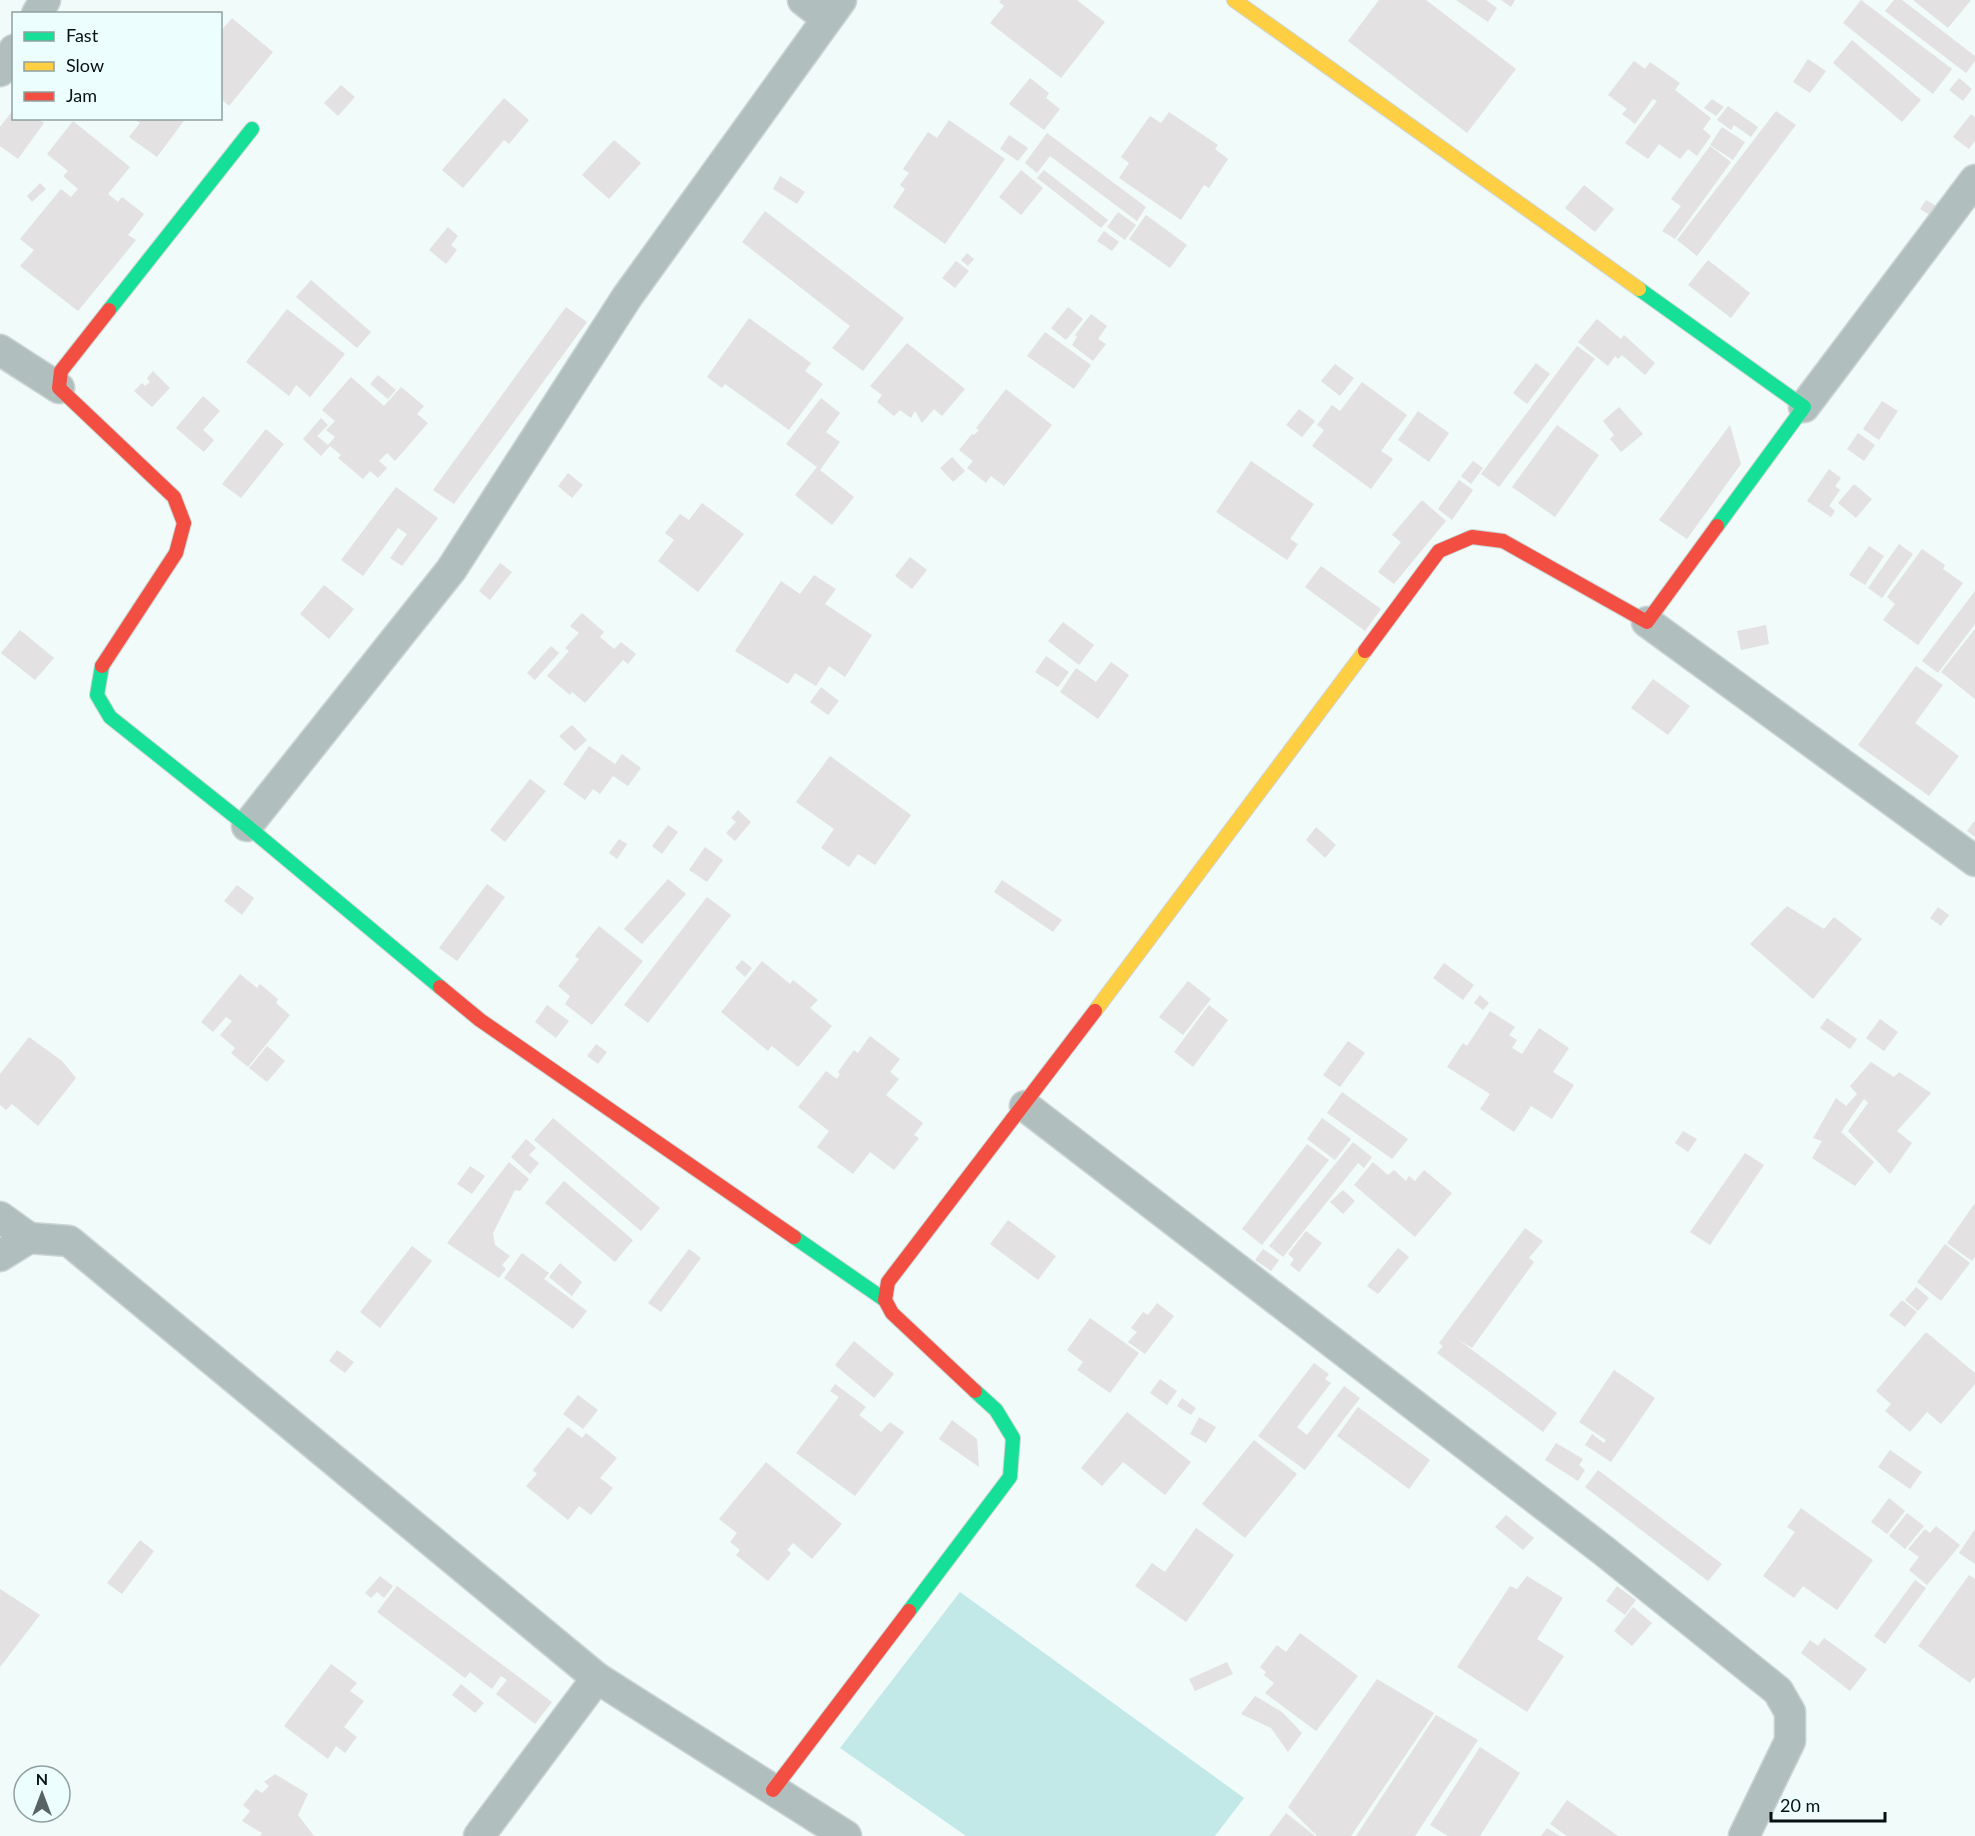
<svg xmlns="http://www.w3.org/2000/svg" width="1975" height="1836" viewBox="0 0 1975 1836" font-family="Lato,sans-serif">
	<rect width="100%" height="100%" fill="#f0fbfa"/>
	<path fill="#c2e9e8" d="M960,1592L1244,1798L1215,1836H966L840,1748Z"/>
	<g fill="#e3e1e2">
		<path d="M1001,0H1077L1105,22L1061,78L990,23L1004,6L999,2Z"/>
		<path d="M1379,0H1426L1516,69L1467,133L1348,41Z"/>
		<path d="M1456,0H1486L1497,8L1488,22Z"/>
		<path d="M1501,0H1515L1511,7Z"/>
		<path d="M1861,0L1952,69L1933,94L1843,23Z"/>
		<path d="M1894,0H1902L1975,56V61L1966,73L1885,11Z"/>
		<path d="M1913,0H1971L1948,28Z"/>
		<path d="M232,18L273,52L229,106L220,98V32Z"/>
		<path d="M1852,40L1921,100L1902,122L1833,63Z"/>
		<path d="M1808,59L1826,71L1810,93L1793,82Z"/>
		<path d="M1634,61L1645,69L1650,62L1680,83L1675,90L1711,118L1703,129L1711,136L1697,156L1688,149L1680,159L1659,144L1648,159L1625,143L1657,101L1653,99L1635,124L1622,114L1627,109L1608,95Z"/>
		<path d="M1030,78L1049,93L1046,98L1060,109L1044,130L1009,104Z"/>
		<path d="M1959,78L1972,89L1963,101L1949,90Z"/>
		<path d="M341,85L355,97L338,116L324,103Z"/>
		<path d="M504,98L529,120L509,144L504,140L463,188L442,170Z"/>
		<path d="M1712,99L1724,107L1716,116L1704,108Z"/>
		<path d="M1728,106L1758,127L1751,137L1734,125L1731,130L1717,120Z"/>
		<path d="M14,109V118H37L44,123L18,159L0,146V127Z"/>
		<path d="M1776,111L1796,125L1697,256L1677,240Z"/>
		<path d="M1169,112L1218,145L1215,149L1228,159L1209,188L1204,185L1181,220L1119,178L1129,163L1121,157L1150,116L1161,123Z"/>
		<path d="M1971,114L1975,117V141L1969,149L1953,137Z"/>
		<path d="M133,118H186L157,157L129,137L140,123Z"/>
		<path d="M949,120L1005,159L945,244L893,207L905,189L900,185L909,173L903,169L928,132L937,138Z"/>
		<path d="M73,121L130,167L108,194L118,202L122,197L144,214L128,235L136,240L78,311L20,266L34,250L20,239L61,189L71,197L78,189L63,176L68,171L47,154Z"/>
		<path d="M1722,127L1745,142L1733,160L1710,145Z"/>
		<path d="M1047,133L1146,207L1137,221L1050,156L1037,173L1025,163Z"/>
		<path d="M1009,135L1028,148L1018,161L1000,149Z"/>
		<path d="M614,140L641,163L609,199L582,175Z"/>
		<path d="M1710,146L1731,162L1675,239L1662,231L1681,206L1671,199Z"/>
		<path d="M1021,170L1043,188L1021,215L999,197Z"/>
		<path d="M1044,170L1108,220L1101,228L1037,178Z"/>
		<path d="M780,176L805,192L797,204L773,189Z"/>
		<path d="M40,183L46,189L32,202L27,196Z"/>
		<path d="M1584,185L1614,209L1595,232L1565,208Z"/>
		<path d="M1926,200L1938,207L1933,217L1920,209Z"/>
		<path d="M765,211L904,318L863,371L832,348L850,326L742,242Z"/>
		<path d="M1118,212L1136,225L1125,240L1107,227Z"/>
		<path d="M1146,215L1187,245L1170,268L1129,239Z"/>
		<path d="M448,227L458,236L451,245L457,250L446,264L429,250Z"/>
		<path d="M1104,231L1119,242L1112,251L1097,241Z"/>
		<path d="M967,253L974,259L968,266L961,260Z"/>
		<path d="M1708,260L1750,293L1731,318L1688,285Z"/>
		<path d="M956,261L969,271L955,288L942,278Z"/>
		<path d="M311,280L371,332L357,348L296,297Z"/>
		<path d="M566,307L587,322L454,504L433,490Z"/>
		<path d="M1068,307L1083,319L1066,340L1051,328Z"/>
		<path d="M287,309L345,354L310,397L296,385L289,396L246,362Z"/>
		<path d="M1091,314L1107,326L1098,339L1106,344L1093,361L1072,345L1077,337L1075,335Z"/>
		<path d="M749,318L811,363L805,371L823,384L789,430L725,384L722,388L707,377Z"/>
		<path d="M1597,319L1621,339L1624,335L1655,363L1645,375L1622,355L1618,359L1615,356L1608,366L1578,342Z"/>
		<path d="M1045,332L1091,365L1074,389L1027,356Z"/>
		<path d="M907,343L965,389L942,416L934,409L922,423L915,411L911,418L900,410L894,416L877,402L882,395L870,386Z"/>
		<path d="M1577,346L1595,359L1499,487L1481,474Z"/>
		<path d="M1536,363L1550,374L1527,404L1513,393Z"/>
		<path d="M1335,364L1354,378L1340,396L1321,381Z"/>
		<path d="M153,371L170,388L152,407L134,391L142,383L145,386L150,382L147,378Z"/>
		<path d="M378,375L396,390L388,399L370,384Z"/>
		<path d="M351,377L384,406L401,387L424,406L417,414L428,423L395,461L387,453L379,461L387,468L378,478L370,471L363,479L338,458L341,455L330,446L321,456L303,439L321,418L328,425L317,436L328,445L335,437L326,430L335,421L322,410Z"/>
		<path d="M1362,382L1407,415L1381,451L1393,459L1371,489L1312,446L1324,430L1317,425L1332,405L1340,411Z"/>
		<path d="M1006,389L1052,425L1004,486L991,476L986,483L967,468L973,461L959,450L972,434L974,435L979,430L976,428Z"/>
		<path d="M203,396L220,411L203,430L214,440L204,452L176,428Z"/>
		<path d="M821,398L840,413L826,432L840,442L820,470L854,497L832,525L795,495L817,467L786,444Z"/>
		<path d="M1882,401L1898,411L1879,440L1863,429Z"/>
		<path d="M1619,407L1643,434L1621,452L1610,439L1614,435L1603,421Z"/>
		<path d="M1299,409L1315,421L1302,437L1286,425Z"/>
		<path d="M1418,411L1449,433L1429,462L1398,440Z"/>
		<path d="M1557,425L1599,455L1555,517L1512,487Z"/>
		<path d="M1730,425L1741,464L1687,539L1659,520Z"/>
		<path d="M266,429L284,444L241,498L222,484Z"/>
		<path d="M1858,433L1875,445L1864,461L1847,449Z"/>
		<path d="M952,457L965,471L953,482L940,468Z"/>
		<path d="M1251,461L1314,504L1290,539L1298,544L1287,560L1216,512Z"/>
		<path d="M1473,461L1483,468L1471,484L1461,476Z"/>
		<path d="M1829,469L1841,478L1835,486L1840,490L1829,506L1835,511L1831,517L1807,501Z"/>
		<path d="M568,473L583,485L572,498L558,486Z"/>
		<path d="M1459,480L1473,490L1452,520L1438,509Z"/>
		<path d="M1854,484L1872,499L1856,518L1838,503Z"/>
		<path d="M396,487L438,518L402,566L390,558L407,534L398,528L363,576L341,560Z"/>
		<path d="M1422,500L1446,521L1394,584L1378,572L1401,542L1392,535Z"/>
		<path d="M702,503L744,534L698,592L658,561L674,540L665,533L680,514L689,520Z"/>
		<path d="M1899,544L1913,554L1882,598L1868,588Z"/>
		<path d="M1869,546L1884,556L1865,585L1849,575Z"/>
		<path d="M1922,549L1945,565L1943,569L1963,583L1918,645L1883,620L1895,604L1887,597Z"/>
		<path d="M910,557L927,570L912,589L895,576Z"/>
		<path d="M500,563L512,572L490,600L479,591Z"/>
		<path d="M1321,566L1381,609L1365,631L1305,587Z"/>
		<path d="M814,575L836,589L825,604L872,635L845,677L829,666L816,686L795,673L788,684L735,651L781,581L800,594Z"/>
		<path d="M324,585L354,609L329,639L300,614Z"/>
		<path d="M1975,591V624L1938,673L1922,661Z"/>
		<path d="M582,613L604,632L600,637L614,649L621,642L636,654L628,664L623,660L585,703L572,692L570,695L547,676L569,651L565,648L579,633L570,626Z"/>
		<path d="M1063,622L1094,645L1079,665L1048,641Z"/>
		<path d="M1766,625L1769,644L1741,650L1737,631Z"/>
		<path d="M1975,629V699L1941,672Z"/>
		<path d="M20,630L54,658L35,680L1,653Z"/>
		<path d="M551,646L559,653L535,680L527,673Z"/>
		<path d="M1046,656L1069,672L1058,687L1035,672Z"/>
		<path d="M1111,662L1129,675L1098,719L1060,692L1076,668L1096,682Z"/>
		<path d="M1916,666L1943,685L1915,723L1959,756L1929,796L1858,745Z"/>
		<path d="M1653,679L1690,706L1668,735L1631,708Z"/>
		<path d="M821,687L839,701L828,715L810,702Z"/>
		<path d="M572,725L587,740L575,751L559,736Z"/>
		<path d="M589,746L615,764L622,754L641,768L628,786L613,776L600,794L593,789L585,800L563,784Z"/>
		<path d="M830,756L911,815L875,865L858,854L849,867L821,848L834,829L796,802Z"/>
		<path d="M530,779L546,791L505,842L490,830Z"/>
		<path d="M738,810L751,822L735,841L726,833L736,822L731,818Z"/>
		<path d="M1975,820V837L1967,831Z"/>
		<path d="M668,825L678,832L662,854L652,846Z"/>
		<path d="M1316,827L1336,845L1325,858L1306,840Z"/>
		<path d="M619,839L627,844L617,859L609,853Z"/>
		<path d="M705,847L723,860L707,882L689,870Z"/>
		<path d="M668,879L686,894L642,944L624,929Z"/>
		<path d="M1002,880L1062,920L1053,932L994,892Z"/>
		<path d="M487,884L505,897L457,961L439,948Z"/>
		<path d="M237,885L254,898L242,915L224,901Z"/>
		<path d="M707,897L731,915L648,1023L624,1005Z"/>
		<path d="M1787,906L1824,929L1834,917L1862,939L1813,999L1750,944Z"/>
		<path d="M1938,907L1949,915L1941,926L1930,918Z"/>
		<path d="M599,926L643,961L592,1025L565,1004L570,996L558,986L579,959L575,956Z"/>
		<path d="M742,960L752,968L745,977L735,968Z"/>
		<path d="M762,961L790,984L793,980L818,1000L810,1008L832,1026L798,1067L772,1046L768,1051L721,1012Z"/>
		<path d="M1444,963L1474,985L1463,1000L1433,978Z"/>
		<path d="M240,974L257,988L260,984L278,999L276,1003L290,1015L248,1067L231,1053L235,1048L220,1035L232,1021L226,1017L213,1032L201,1022Z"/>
		<path d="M1188,981L1211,999L1183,1035L1159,1017Z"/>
		<path d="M1480,995L1489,1003L1483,1010L1474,1003Z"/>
		<path d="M547,1005L569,1021L556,1038L535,1022Z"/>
		<path d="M1209,1005L1228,1020L1193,1067L1174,1052Z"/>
		<path d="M1490,1011L1515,1027L1509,1035L1517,1040L1512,1048L1522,1054L1539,1028L1569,1048L1553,1072L1574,1085L1552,1119L1531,1106L1514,1132L1480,1109L1490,1094L1447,1067L1463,1043L1467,1046Z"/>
		<path d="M1827,1018L1857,1039L1850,1049L1820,1028Z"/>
		<path d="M1880,1019L1898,1032L1884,1051L1866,1038Z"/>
		<path d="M870,1036L900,1059L890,1072L899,1079L886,1095L923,1123L914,1135L919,1138L894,1170L870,1152L853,1174L817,1147L829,1131L798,1107L826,1071L837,1079L840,1074L838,1072L854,1050L858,1053Z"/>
		<path d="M29,1037L62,1061L76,1078L38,1126L12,1104L6,1110L0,1105V1074Z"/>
		<path d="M1348,1041L1365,1053L1340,1087L1323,1075Z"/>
		<path d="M596,1044L607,1052L598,1064L587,1056Z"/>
		<path d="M267,1046L285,1061L267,1082L249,1068Z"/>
		<path d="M1871,1062L1894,1077L1899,1072L1931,1093L1897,1131L1912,1143L1890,1174L1848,1131L1868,1103L1864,1099L1841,1132L1874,1162L1855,1186L1812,1158L1822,1141L1813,1138L1836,1098L1846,1106L1857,1094L1850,1086Z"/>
		<path d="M1342,1092L1408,1139L1392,1159L1327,1113Z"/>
		<path d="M553,1118L660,1208L641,1231L534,1140Z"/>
		<path d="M1322,1118L1351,1139L1335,1160L1307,1139Z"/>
		<path d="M1683,1131L1697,1139L1688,1152L1675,1143Z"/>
		<path d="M526,1139L536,1148L529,1155L539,1163L530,1174L511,1157Z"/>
		<path d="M1353,1142L1372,1157L1364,1168L1358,1163L1283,1257L1269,1246Z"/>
		<path d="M1307,1144L1329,1160L1262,1245L1242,1229Z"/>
		<path d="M1745,1153L1764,1165L1710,1245L1690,1232Z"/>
		<path d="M509,1162L529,1179L520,1191L515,1190L493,1233L495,1245L510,1256L502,1265L506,1269L499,1278L447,1243Z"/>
		<path d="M1373,1162L1388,1175L1394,1170L1406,1181L1409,1176L1415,1181L1424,1170L1452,1193L1415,1237L1354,1185Z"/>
		<path d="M470,1166L485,1176L472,1194L457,1184Z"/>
		<path d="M564,1181L633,1240L615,1262L545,1203Z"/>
		<path d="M1343,1190L1355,1201L1343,1214L1330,1202Z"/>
		<path d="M1975,1203V1257L1972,1261L1947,1243Z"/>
		<path d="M1008,1220L1056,1256L1038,1280L990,1244Z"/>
		<path d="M1525,1228L1543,1241L1529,1258L1534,1262L1472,1348L1456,1338L1557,1413L1543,1432L1437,1353L1443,1346L1439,1343Z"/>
		<path d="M1306,1231L1322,1243L1299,1272L1290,1265L1294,1259L1288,1254Z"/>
		<path d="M1945,1244L1970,1263L1941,1301L1917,1282Z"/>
		<path d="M412,1246L432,1261L380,1328L360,1312Z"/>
		<path d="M1398,1248L1409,1257L1378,1294L1367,1286Z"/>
		<path d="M689,1249L701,1258L661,1312L648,1303Z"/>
		<path d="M1263,1249L1279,1260L1271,1271L1255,1260Z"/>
		<path d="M522,1253L549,1273L544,1279L587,1311L573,1329L504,1278Z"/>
		<path d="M560,1263L582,1282L572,1296L549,1277Z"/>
		<path d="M1916,1287L1929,1298L1918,1311L1905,1300Z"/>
		<path d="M1902,1300L1917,1312L1905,1327L1889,1315Z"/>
		<path d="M1157,1303L1174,1316L1145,1354L1128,1342L1137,1332L1131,1328L1143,1312L1148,1315Z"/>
		<path d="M1090,1318L1139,1353L1110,1393L1077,1370L1083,1362L1067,1350Z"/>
		<path d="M1926,1332L1975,1373V1384L1941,1424L1927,1412L1910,1432L1885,1411L1891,1404L1876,1391Z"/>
		<path d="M854,1341L894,1374L874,1398L835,1365Z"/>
		<path d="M337,1350L354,1362L345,1373L329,1361Z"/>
		<path d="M1314,1363L1329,1374L1325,1379L1331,1383L1297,1427L1307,1435L1344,1386L1360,1398L1305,1470L1258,1436Z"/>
		<path d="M1614,1370L1655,1398L1611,1462L1585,1445L1592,1434L1604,1443L1606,1440L1579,1422Z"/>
		<path d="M1160,1379L1177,1391L1167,1405L1150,1393Z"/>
		<path d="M835,1384L866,1407L859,1415L881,1432L890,1422L904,1432L855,1496L796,1453L839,1397L830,1391Z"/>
		<path d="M578,1395L598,1410L583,1429L563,1414Z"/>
		<path d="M1182,1398L1196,1408L1191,1415L1177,1406Z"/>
		<path d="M1358,1407L1430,1460L1409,1489L1337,1436Z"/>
		<path d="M1127,1412L1191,1462L1165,1495L1123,1462L1102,1486L1081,1468Z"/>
		<path d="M1199,1417L1216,1427L1206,1443L1190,1434Z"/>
		<path d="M952,1420L977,1439L979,1467L939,1439Z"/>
		<path d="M568,1427L582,1438L586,1433L617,1458L600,1478L613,1488L591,1515L579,1506L568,1520L526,1486L537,1474L533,1470Z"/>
		<path d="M1254,1440L1297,1474L1245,1538L1202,1504Z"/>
		<path d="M1556,1443L1583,1459L1579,1465L1585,1470L1578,1481L1545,1460Z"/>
		<path d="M1890,1450L1922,1472L1910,1489L1878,1467Z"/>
		<path d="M766,1462L842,1524L812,1559L793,1543L787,1550L791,1553L768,1581L736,1555L740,1550L730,1542L737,1533L719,1519Z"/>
		<path d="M1598,1470L1722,1564L1708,1581L1585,1487Z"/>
		<path d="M1889,1498L1905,1511L1887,1534L1871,1522Z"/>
		<path d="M1801,1508L1873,1560L1837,1610L1803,1586L1794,1598L1763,1576L1795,1532L1787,1527Z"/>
		<path d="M1907,1513L1924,1526L1905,1549L1889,1536Z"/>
		<path d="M1506,1515L1534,1538L1523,1550L1495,1527Z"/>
		<path d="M1936,1526L1960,1545L1927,1585L1909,1570L1919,1557L1908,1549L1925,1529L1930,1533Z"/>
		<path d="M1196,1528L1234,1555L1186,1622L1135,1586L1152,1563L1165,1572Z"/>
		<path d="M1975,1529V1564L1959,1553Z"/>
		<path d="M140,1540L154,1551L122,1594L107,1583Z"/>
		<path d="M1969,1575L1975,1579V1676L1970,1683L1918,1646Z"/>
		<path d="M380,1576L393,1586L384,1598L377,1592L371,1598L365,1593Z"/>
		<path d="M1527,1576L1563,1598L1537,1639L1564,1656L1527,1712L1457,1667L1510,1586L1517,1589Z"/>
		<path d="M1915,1580L1926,1588L1885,1644L1874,1636Z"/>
		<path d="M397,1586L552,1702L535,1724L496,1694L507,1680L501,1676L492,1689L470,1672L465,1678L377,1612Z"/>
		<path d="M1617,1586L1636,1600L1625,1615L1606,1601Z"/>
		<path d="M0,1589L40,1615L0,1667Z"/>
		<path d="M1633,1607L1652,1623L1632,1646L1614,1631Z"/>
		<path d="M1300,1633L1358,1676L1316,1731L1265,1693L1274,1683L1264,1675L1266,1672L1260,1667L1277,1645L1286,1652Z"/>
		<path d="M1824,1638L1867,1669L1850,1691L1801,1653L1810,1640L1818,1646Z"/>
		<path d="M1227,1662L1233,1674L1195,1691L1189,1679Z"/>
		<path d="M331,1664L357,1683L350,1691L364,1701L344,1727L357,1737L345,1753L336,1746L328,1759L284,1726Z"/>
		<path d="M1377,1679L1434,1713L1351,1836H1317L1288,1807Z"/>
		<path d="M461,1684L484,1703L475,1713L452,1695Z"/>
		<path d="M1255,1696L1282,1712L1302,1733L1288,1752L1271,1728L1241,1714Z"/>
		<path d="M1436,1715L1478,1740L1415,1836H1356Z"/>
		<path d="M1480,1747L1520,1773L1480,1836H1448L1430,1825Z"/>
		<path d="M275,1774L308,1794L298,1815L314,1836H260L262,1833L242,1821L250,1811L243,1805L256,1789L262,1793L269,1786L264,1782Z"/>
		<path d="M1567,1800L1618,1836H1567L1550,1824Z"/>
		<path d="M1286,1813L1315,1836H1269Z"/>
		<path d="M1547,1828L1560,1836H1541Z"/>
	</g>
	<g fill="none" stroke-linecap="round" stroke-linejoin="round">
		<g stroke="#cbd5d4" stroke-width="33">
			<g id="street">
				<path d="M803,0L826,18"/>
				<path d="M37,14L45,0"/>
				<path d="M0,71L14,50"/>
				<path d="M0,350L59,388"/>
				<path d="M1804,407L1975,180"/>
				<path d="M1647,622L1975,861"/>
				<path d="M247,826L451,570L627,297L841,0"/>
				<path d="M1025,1106L1604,1551L1778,1691L1790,1712V1741L1744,1836"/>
				<path d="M0,1217L29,1238"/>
				<path d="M0,1256L29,1238L69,1241L597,1678"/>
				<path d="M479,1836L597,1678L846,1836"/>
			</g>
		</g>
		<g stroke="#cbd5d4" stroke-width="16">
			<g id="fast">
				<path d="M1639,289L1804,407L1717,526"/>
				<path d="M109,310L252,129"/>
				<path d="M102,666L97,695L110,717L247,826L440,987"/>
				<path d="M794,1237L885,1300"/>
				<path d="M909,1611L1010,1477L1013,1438L996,1410L975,1391"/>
			</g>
		</g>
		<g stroke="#cbd5d4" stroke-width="16">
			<g id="slow">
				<path d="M1234,0L1639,289"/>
				<path d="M1095,1011L1365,651"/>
			</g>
		</g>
		<g stroke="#cbd5d4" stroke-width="16">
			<g id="jam">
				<path d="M1365,651L1439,551L1472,537L1503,541L1647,622L1717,526"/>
				<path d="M102,666L176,553L184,523L174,497L59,388L61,371L109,310"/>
				<path d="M440,987L480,1020L794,1237"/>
				<path d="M975,1391L892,1313L885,1300L888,1282L1095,1011"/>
				<path d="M773,1790L909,1611"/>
			</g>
		</g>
		<use href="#street" stroke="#b0bfbe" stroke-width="30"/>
		<use href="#fast" stroke="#16e098" stroke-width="14"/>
		<use href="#slow" stroke="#ffcf43" stroke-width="14"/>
		<use href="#jam" stroke="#f24e42" stroke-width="14"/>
	</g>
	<rect x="12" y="12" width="210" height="108" fill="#ecfffe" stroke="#90a09f" stroke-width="1.5"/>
	<rect x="24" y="32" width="30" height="9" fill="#16e098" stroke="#90a09f" stroke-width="1.5"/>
	<text x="66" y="42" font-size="18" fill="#061111">Fast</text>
	<rect x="24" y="62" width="30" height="9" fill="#ffcf43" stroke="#90a09f" stroke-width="1.5"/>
	<text x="66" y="72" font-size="18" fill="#061111">Slow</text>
	<rect x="24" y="92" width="30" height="9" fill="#f24e42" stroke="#90a09f" stroke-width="1.5"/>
	<text x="66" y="102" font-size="18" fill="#061111">Jam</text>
	<g transform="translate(42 1794)"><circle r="28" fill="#ecfffe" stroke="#90a09f" stroke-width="1.5"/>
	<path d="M0-4.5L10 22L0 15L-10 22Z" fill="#586363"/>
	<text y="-9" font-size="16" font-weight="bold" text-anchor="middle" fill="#061111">N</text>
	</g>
	<path d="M1771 1812v9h114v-9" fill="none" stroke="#061111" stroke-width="3"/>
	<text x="1780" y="1812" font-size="18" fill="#061111" stroke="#ecfffe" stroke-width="4.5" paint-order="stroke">20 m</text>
</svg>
